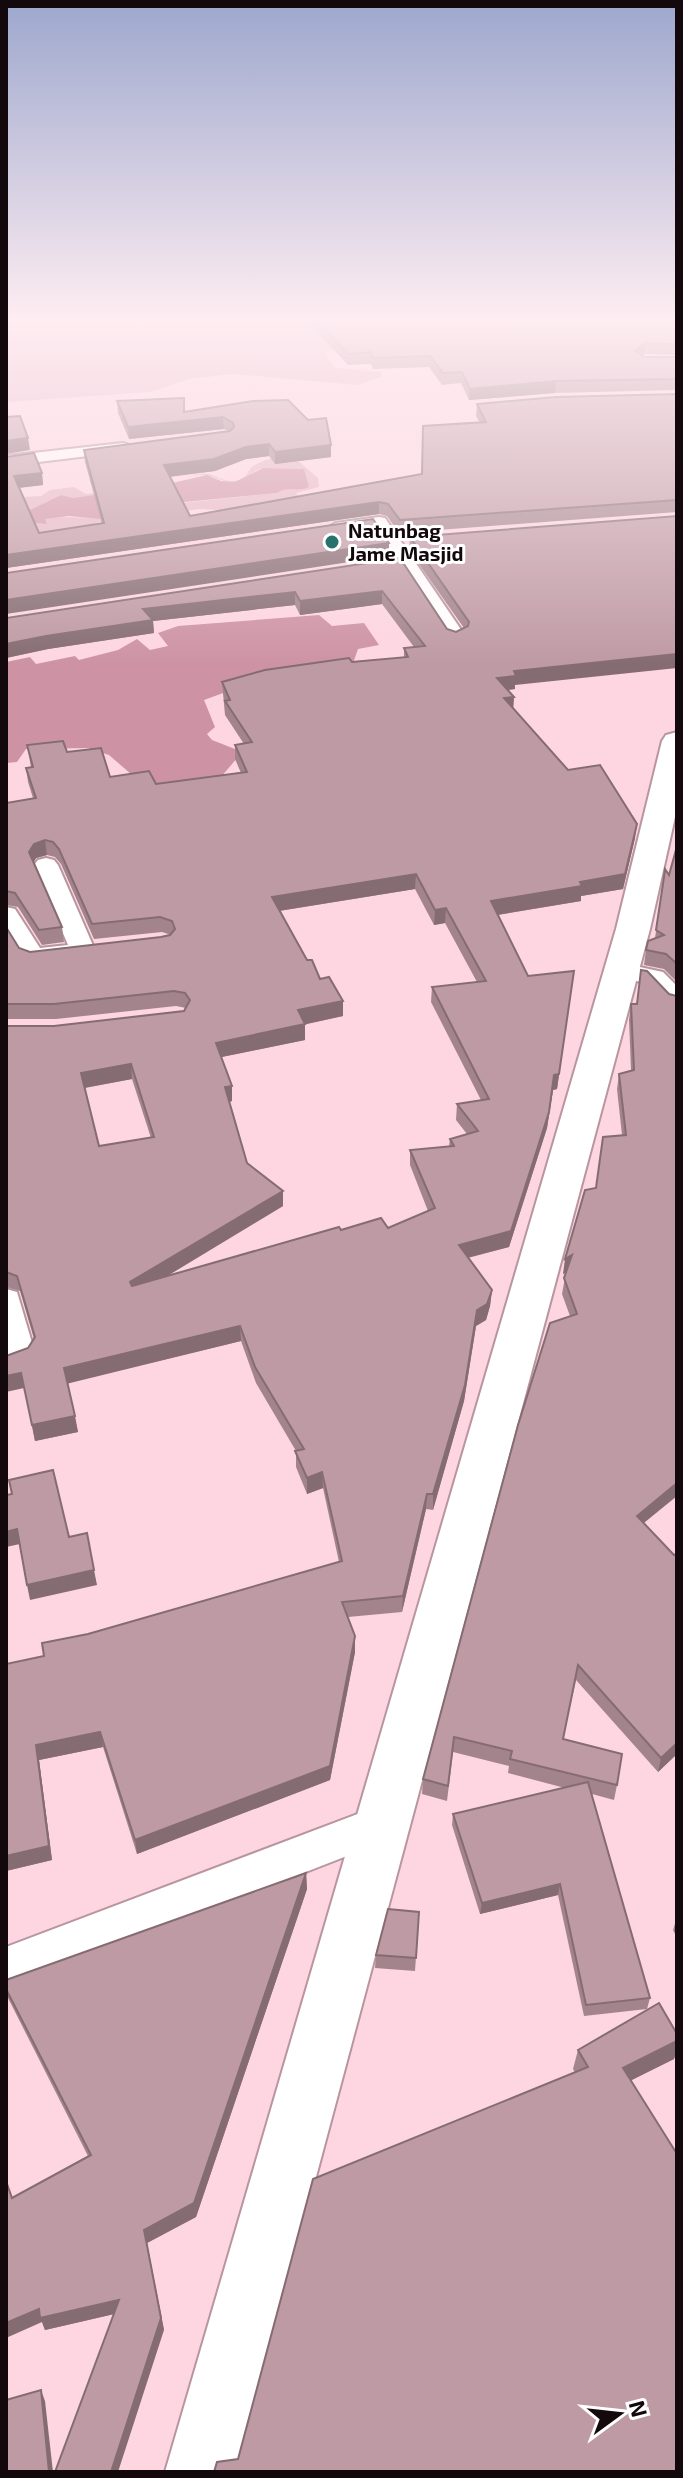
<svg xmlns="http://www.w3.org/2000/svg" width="683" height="2478" viewBox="0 0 683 2478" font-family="'Exo 2',sans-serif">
	<rect width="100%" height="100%" fill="#fdd6e1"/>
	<g fill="#e4b6c4" fill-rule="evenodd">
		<path d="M6,317H121L123,321L144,325L171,317H304L337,349L324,353L336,368L381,372V377L357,385L233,374L189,379L151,392L6,402Z"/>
		<path d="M282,456L297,460L318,478L319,487L296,493L302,502L243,511L199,509L157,515L138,522L116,518L95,523L97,530L93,532L62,529L37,535L34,534L23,497L41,496L50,490L74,487L86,494L129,490L147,493L160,491V488C175,486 189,472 208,474C219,476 226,484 239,480C247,478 247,472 252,467C260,461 272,458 282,456ZM263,468L303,469L309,487C300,494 287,486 277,493L163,505L164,509L158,514L147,507L144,497L166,492C173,482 193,472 210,476C219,478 225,483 235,482C247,480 252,470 263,468ZM121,491L125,494L121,496L131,506L119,510L114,516C91,520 68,515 45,519L46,524L32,523L31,510L61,495L73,498Z"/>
	</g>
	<g fill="#cd93a5">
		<path d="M263,468L304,469L309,487C300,493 287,486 277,493L164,504L172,483L207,475L221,481L235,482Z"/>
		<path d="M121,491L101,519L69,516L45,519L47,524L32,523L30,510L61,495L73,498Z"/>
		<path d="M319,615L332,626L364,623L379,645L358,649L352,666L226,692L204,700L215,727L207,734L212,740L235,749L238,757L221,777L170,787L139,781L109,755L88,748L26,749L17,762L6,763V662L30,657L36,664L75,656L79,660L118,650L137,639L150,650L168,646L158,633L178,626Z"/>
	</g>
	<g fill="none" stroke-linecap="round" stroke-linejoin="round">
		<g stroke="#b8959f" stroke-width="4">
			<g id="street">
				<path d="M123,443L129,445V451L6,466V456Z"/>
				<path d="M379,517L385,518L466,637L463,641H449L374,528L336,533L327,528L336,523Z"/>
				<path d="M46,858L54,860L58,865L95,950L92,955L33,964L24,961L6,933V907L15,909L40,948L68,945L34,865L38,860Z"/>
				<path d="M621,963L663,972L677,986V1009L668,1006L646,983L612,976L608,971L612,966Z"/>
				<path d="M6,1289L17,1292L35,1353L30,1361L6,1369Z"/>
				<path d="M384,1804L398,1810L404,1823L398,1836L6,1989V1947Z"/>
			</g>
		</g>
		<g stroke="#b8959f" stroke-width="4">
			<path id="secondary" d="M677,732V808L650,929L237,2472H165L616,929L662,741L666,735Z"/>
		</g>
		<use href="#street" fill="#fff" fill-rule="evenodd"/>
		<use href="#secondary" fill="#fff" fill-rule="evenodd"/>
	</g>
	<g fill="#a3848d" fill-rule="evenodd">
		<path d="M128,317H171L158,320H128Z"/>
		<path d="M303,317H677V355L644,354L643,355L645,357H677V390L555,393L469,400L461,383L442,385L429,367L373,369L371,364L348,365Z"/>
		<path d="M677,394V512L399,533L387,516L379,514L6,568V457L42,473L43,485L19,488L39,533L102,524L85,462L84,450L228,431L224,429L129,439L118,413L117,401L185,412L253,401L331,457L275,464L269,456L246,459L215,471L170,477L190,516L422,474L480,423L476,416L477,404Z"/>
		<path d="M410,537L515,685V689L508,690L514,697L513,708L568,770L635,838L623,889L581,896V901L498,915L528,976L574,971L557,1089L553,1090L547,1128L509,1247L468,1258L492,1290L490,1306L486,1320L476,1326L464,1401L433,1510L426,1509L402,1612L348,1617L355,1636V1652L330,1780L137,1854L103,1747L39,1760L52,1860L6,1871V1664L44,1656L88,1634L339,1562L323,1488L307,1494L296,1467V1451L256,1383L241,1341L67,1383L78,1432L35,1441L24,1388L28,1348L34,1339L20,1291L6,1287V1026H54L184,1011L186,1008L176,1006L56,1019H6V927L19,948L30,952L161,937L171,935L162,932L94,939L61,864L55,857L47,855L36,858L34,862L62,927L64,942L42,945L18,907L6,905V803L33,798L28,782L26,768L31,767L27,745L67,752L110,777L156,784L241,773L235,759V745L244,744L225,715L222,682L352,662L404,657V648L414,647L382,604L300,615L295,605L153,621L154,633L48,649L6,658V618L400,558L447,629L456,632L464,628L409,550ZM415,889L434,925L445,923L477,982L432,987L431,1002L481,1100L457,1104L456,1120L467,1134L450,1139L449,1146L410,1150V1165L428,1211L388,1228L341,1230L169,1275L283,1206L247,1163L229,1102L232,1101L221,1057L305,1040V1024L343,1016L320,979L307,960L279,911ZM132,1079L151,1138L99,1146L85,1088Z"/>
		<path d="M677,846V982L664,969L644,965L646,950L655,938L664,877L669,875Z"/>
		<path d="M669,994L644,1523L677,1754L658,1772L576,1680L563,1739L617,1785L614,1800L592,1794L650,1998L647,2009L584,2016L558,1895L480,1914L452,1825L453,1814L565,1788L508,1773L509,1766L453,1752L447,1801L422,1794L423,1779L570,1316L562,1294L566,1272L563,1274L596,1188L622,1135L617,1089L619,1074L631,1070L629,1020L631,1004Z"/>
		<path d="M306,1873L307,1889L196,2217L147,2243L164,2330L114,2314L45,2330L42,2322L12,2198L88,2156L7,1996L6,1980Z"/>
		<path d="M419,1912L415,1971L375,1968L376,1955Z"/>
		<path d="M677,1917V1938L673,1930Z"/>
		<path d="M677,2034V2050L674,2059L631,2080L238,2459L575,2072L573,2069L578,2050Z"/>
	</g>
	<g fill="#856c73">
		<path d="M645,343L644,354L634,362L635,351Z"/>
		<path d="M556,381L555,393L469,400L470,389Z"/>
		<path d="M223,417L224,429L129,439L128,427Z"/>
		<path d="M28,438L30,450L6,454V441Z"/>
		<path d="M269,444V456L246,459L215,471L165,477L164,465L246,447Z"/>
		<path d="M331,445V457L275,464V452Z"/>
		<path d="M42,473L43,485L16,488L14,476Z"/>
		<path d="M379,502V514L6,568V555Z"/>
		<path d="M389,543V556L6,614V600Z"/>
		<path d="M382,591V604L300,615V601Z"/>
		<path d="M295,592V605L153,621L154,633L48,649L6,658V644L143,609Z"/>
		<path d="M677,654V668L515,685V689L496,691L497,678L514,671Z"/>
		<path d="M514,697L513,711L504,698Z"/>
		<path d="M637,824L635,838L623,889L581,896V901L490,916L491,901L580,882Z"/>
		<path d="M45,840L47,855L36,858L31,866L29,852L34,844Z"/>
		<path d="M416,874L415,889L272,912V897Z"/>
		<path d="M446,908L445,923L434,925L435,910Z"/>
		<path d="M574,971L557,1089L553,1090L547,1128L509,1247L458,1260L459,1245L554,1075Z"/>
		<path d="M343,1001V1016L298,1026V1010Z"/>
		<path d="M305,1024V1040L217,1058L216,1043Z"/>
		<path d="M131,1064L132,1079L83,1088L81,1073Z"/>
		<path d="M232,1086V1101L226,1103L225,1087Z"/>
		<path d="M283,1191V1206L132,1297L130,1282Z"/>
		<path d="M572,1255L570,1270L563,1274L565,1259Z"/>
		<path d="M492,1290L490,1306L486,1320L476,1326L464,1401L433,1510V1494L477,1310Z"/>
		<path d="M240,1326L241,1341L66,1384L64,1368Z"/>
		<path d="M21,1373L24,1388L6,1392V1376Z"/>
		<path d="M75,1416L78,1432L35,1441L32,1425Z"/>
		<path d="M322,1472L323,1488L307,1494V1478Z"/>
		<path d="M677,1483V1496L634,1531L637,1516Z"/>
		<path d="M427,1494L426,1509L402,1612L403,1596Z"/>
		<path d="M17,1529L20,1544L6,1547V1532Z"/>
		<path d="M94,1570L97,1585L30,1600L27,1585Z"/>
		<path d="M355,1636V1652L330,1780L137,1854L135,1840Z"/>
		<path d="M100,1732L103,1747L39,1760L52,1860L6,1871V1856L36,1745Z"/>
		<path d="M677,1743V1754L658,1772L661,1758Z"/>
		<path d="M306,1873L307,1889L196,2217L147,2243L164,2330L118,2472H111L144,2230Z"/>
		<path d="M560,1884L558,1895L480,1914L482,1903Z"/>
		<path d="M677,2041V2050L674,2059L618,2087L623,2068Z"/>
		<path d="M119,2300L123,2312L45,2330L42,2322L6,2338V2323L39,2309Z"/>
		<path d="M41,2390L45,2401L53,2472H49Z"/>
	</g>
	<g fill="#be9aa4" stroke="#856c73" stroke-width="2" fill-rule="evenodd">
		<path d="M313,317H677V344L645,343L635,351L645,357H677V379L556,381L470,389L462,372L443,373L430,356L373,358L371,352L348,354Z"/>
		<path d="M677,394V500L400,520L388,504L379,502L6,555V457L34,453L42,473L14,476L39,533L104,523L84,450L230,431L234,427L233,423L223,417L128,427L117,401L184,398V412L253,401L288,400L308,420L326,418L331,445L275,452L269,444L246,447L214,459L164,465L190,516L422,474L423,426L486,422L477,404L556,397Z"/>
		<path d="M20,416L28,438L6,441V417Z"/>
		<path d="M677,516V654L514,671L516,676L497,678L514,697L504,698L568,770L600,765L637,824L625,874L580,882L582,886L491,901L528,976L574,971L559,1074L554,1075L549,1112L511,1231L459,1245L492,1290L487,1304L477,1310L465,1385L433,1494H427L403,1596L342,1602L355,1636L330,1766L135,1840L100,1732L36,1745L49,1846L6,1856V1664L44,1656L42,1643L88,1634L342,1561L322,1472L307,1478L295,1451L304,1449L255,1367L240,1326L64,1368L75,1416L32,1425L21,1373L6,1376V1356L28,1348L35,1337L17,1276L6,1272V1026H54L184,1011L190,1000L185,993L174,991L54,1004H6V927L19,948L30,952L161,937L170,935L175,929L172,921L160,917L92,924L59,849L53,842L45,840L34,844L29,852L62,927L39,930L15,893L6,891V803L36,798L26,768L33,767L27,745L63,741L67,752L101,748L110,777L149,771L156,784L247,772L235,745L252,742L225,701L230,700L222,682L265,670L349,658L352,662L408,657L404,648L425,646L382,591L300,601L295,592L143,609L153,620L46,636L6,644V618L400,558L447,629L456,632L468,626L469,622L410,537ZM416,874L435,910L446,908L486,981L432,987L489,1099L457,1104L478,1131L450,1139L454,1146L410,1150L435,1208L388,1228L381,1218L341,1230L339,1227L132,1286L130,1282L283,1191L247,1163L225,1087L232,1086L216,1043L305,1024L298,1010L343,1001L329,977L320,979L312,960H307L272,897ZM131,1064L154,1137L99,1146L81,1073Z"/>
		<path d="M373,519L389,543L6,600V573Z"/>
		<path d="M677,846V964L666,954L646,950L648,941L664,935L656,930L664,877L665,869L669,875Z"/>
		<path d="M641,970L647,971L669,994L677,996V1483L637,1516L674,1555L677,1554V1743L661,1758L578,1665L563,1739L622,1754L617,1785L510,1759L512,1751L454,1737L448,1786L423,1779L518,1425L550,1323L577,1314L564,1278L572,1255L565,1259L585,1190L596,1188L603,1137L626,1135L619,1074L634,1070L631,1004H637Z"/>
		<path d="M53,1470L69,1537L87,1533L94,1570L27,1585L17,1529L6,1532V1495L12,1494L9,1480Z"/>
		<path d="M588,1782L650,1998L586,2005L560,1884L482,1903L453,1814Z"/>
		<path d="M306,1873L194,2203L144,2230L161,2318L111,2472H55L119,2300L40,2318L39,2309L6,2323V2181L12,2198L91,2155L6,1989V1980Z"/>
		<path d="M388,1909L419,1912L416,1958L376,1955Z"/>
		<path d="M659,2003L677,2034V2041L623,2068L677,2154V2472H214L217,2462L238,2459L313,2179L588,2067L578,2050Z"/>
		<path d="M41,2390L49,2472H6V2400Z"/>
	</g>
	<linearGradient id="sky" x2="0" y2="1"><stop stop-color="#9da7cd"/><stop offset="0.48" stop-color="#feedf2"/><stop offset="1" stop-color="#feedf2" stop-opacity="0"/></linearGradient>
	<rect width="683" height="664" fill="url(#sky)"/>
	<circle fill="#28716c" stroke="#fff" stroke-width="3" cx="332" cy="542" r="8"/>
	<g text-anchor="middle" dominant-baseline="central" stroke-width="6" stroke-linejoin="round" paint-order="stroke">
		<g font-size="20" font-weight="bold" fill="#13080b" stroke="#fff" text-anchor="start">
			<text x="348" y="530">Natunbag<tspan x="348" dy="23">Jame Masjid</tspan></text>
		</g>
	</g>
	<rect width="683" height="2478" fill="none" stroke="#13080b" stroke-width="16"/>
	<g transform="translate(619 2414) rotate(75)" stroke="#ffffff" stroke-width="6" paint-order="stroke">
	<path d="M0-6L14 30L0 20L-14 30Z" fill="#13080b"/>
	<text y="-12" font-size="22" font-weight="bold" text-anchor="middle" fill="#13080b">N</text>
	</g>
</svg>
